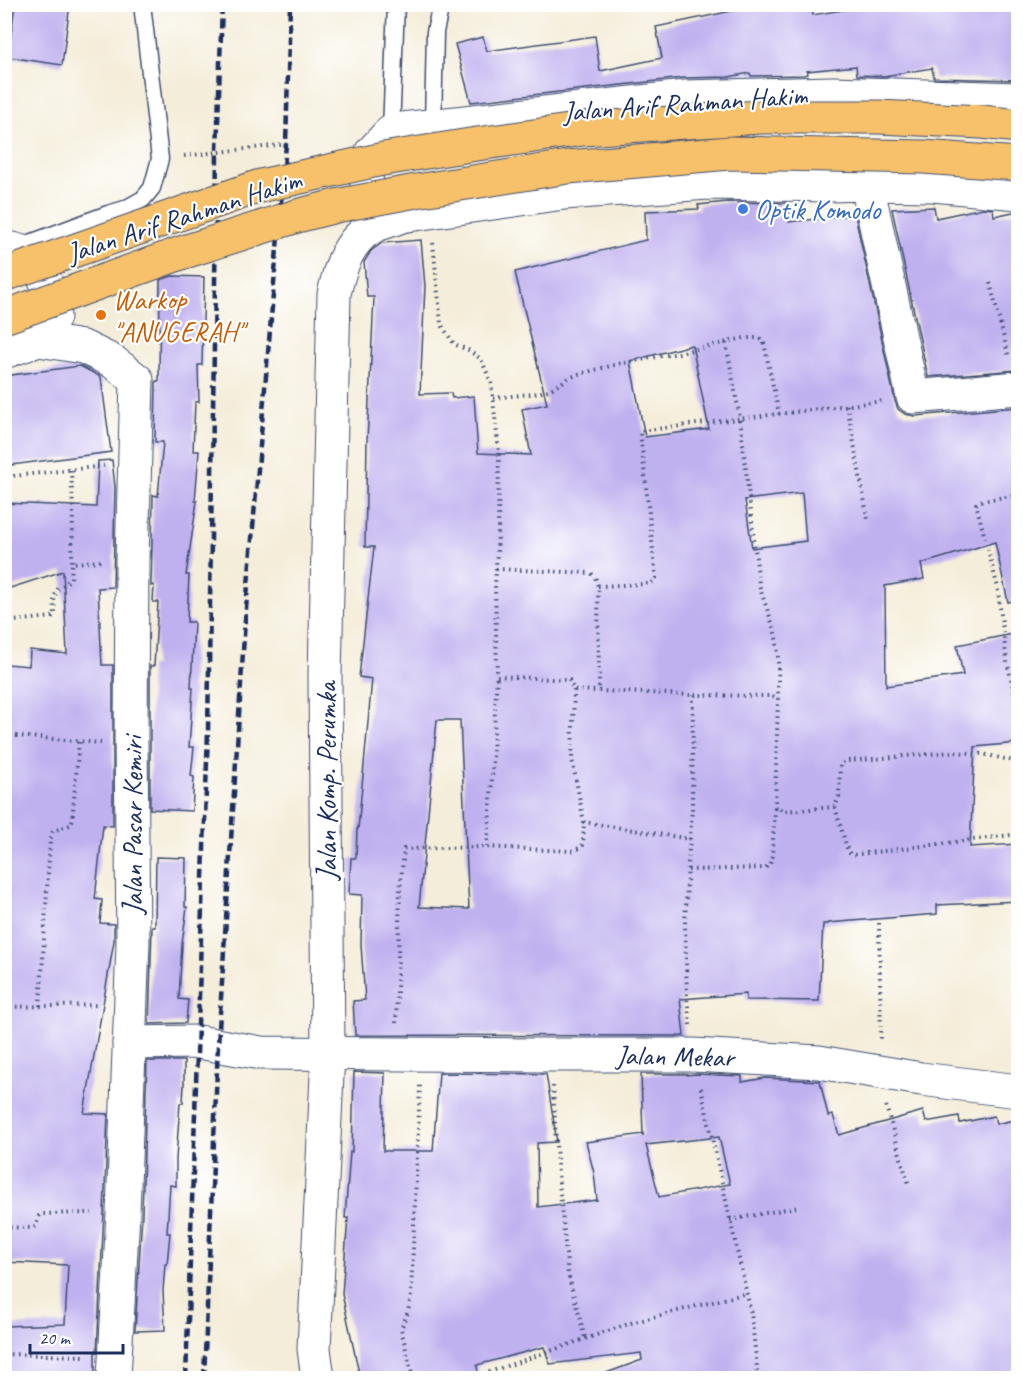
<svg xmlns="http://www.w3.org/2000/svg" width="1023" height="1383" viewBox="0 0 1023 1383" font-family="Caveat,sans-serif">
	<rect width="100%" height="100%" fill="#fff"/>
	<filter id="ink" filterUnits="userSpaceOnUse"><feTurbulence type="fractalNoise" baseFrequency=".0167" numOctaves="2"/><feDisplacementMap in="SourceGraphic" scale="12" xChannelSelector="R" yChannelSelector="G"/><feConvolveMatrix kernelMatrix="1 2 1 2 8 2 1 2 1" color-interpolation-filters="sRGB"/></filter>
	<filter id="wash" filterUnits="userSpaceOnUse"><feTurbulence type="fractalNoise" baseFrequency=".008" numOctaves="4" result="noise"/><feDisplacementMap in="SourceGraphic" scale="24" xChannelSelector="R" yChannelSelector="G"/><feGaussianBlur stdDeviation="1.35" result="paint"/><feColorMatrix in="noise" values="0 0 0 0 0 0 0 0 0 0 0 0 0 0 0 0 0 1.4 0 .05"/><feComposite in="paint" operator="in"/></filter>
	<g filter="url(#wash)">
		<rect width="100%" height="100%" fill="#f4edd9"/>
		<g id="blocks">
			<g fill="#bfb0ef" fill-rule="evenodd">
				<path d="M15,4H70L62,65L8,57Z"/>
				<path d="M765,4H811L813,15L879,4H1018V80L934,78L932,68L884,76L857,75L856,66L807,71L808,74L803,75L751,76L750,73L728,77L683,78L471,102L455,44L483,37L487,51L595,36L600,71L662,58L656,27Z"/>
				<path d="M727,202L788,203L789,222L855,215L895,401L898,409L905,414L915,416L1018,407V600L1008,602L995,542L921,564L924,579L885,586L886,686L963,675L957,645L1018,633V743L975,747L970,847L1018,844V901L937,905V914L828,923V924H823L819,1001L746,1000V994L680,999L684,1036L355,1035L353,1001L365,1000L361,945L362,895L349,894L351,858H356L357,829H358L372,679L359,677L374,547H365L367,442L374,297H367L364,262L371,251L382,243L421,240L425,286L420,394L451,393L452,398L474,396L478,453L531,455L522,409L547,404L515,272L646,240L645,211L699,209L698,205ZM692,345L709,429L645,437L630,361ZM802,493L806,541L752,548L745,500ZM437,720H460L469,909L419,907Z"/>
				<path d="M934,207L936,218L983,208L993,209L994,216L1018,211V370L928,377L892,209Z"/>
				<path d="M172,276L204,277L202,365H198L199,402H195L193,451H199L195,501H197L186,575H189L187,622H194L191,688H193L189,747H194L191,776L194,777L192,811L150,809V666H154L158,602H153L154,585L151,586L153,495L158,496L163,442H155L156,381H159L160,280Z"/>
				<path d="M80,366L101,377L111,452L4,466V376Z"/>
				<path d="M112,460L115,487L113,587L98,588L102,665H113V826L103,825L95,899L102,900L100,923L114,924V941L84,1113L108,1114L104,1212L97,1352H95V1378H4V1326L65,1324L68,1265L4,1262L7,1165H4V691L7,664L29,666L30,650L67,654L63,571L4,590V503L96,507L98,461Z"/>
				<path d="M156,857L186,858L185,907H187L182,944L179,999L188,1000L186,1023L149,1024L152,927H155Z"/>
				<path d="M147,1061H184V1085L183,1103H180L176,1159V1186L170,1185L167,1233H170L167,1264H165L163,1291L165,1330L135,1331L142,1214Z"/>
				<path d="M354,1072L385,1073L383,1151H433L439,1073L546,1074L557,1142L537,1143L538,1207L597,1200L594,1173L586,1142L643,1134V1136L641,1074H687V1075L695,1074L742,1076V1082L765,1078L820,1081L828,1116L833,1115L839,1135L923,1111L926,1122L959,1116L960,1123L994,1116L996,1124L1018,1119V1378H599L598,1376L642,1360L641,1353L550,1364L544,1347L477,1365L478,1373L431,1378H360L342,1294L348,1218H345L350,1152H352ZM719,1137L730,1184L659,1197L646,1145Z"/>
			</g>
		</g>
	</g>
	<g filter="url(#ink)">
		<use href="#blocks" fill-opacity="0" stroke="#3c4c70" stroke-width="1.5"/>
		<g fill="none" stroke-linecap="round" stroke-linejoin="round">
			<g stroke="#3c4c70" stroke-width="19">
				<g id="lane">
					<path d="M433,126L435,32L441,4"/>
					<path d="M391,131L396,4"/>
					<path d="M17,248L108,214L125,209L143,199L152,188L160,159L142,4"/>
				</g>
			</g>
			<g stroke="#3c4c70" stroke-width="35">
				<g id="street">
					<path d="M1018,99L833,93L685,97L402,129L391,131L371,153L365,169L368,193L377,207L401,216L564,193L708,183L829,185L867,184L933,185L1018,193"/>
					<path d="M867,184L913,397L1018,388"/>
					<path d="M4,250L13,249L25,253L40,267L53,301L54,317L48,329L39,340L4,352"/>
					<path d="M39,340L83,347L112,361L137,380L132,560L131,737L133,943L123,1213L114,1378"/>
					<path d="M129,1043L198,1042L261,1053L550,1055H693L819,1062L921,1079L1018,1091"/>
					<path d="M318,1378L314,1349L328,1054L325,676L334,294C340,267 348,240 374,226C383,222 393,220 401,216"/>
				</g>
			</g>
			<g stroke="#3c4c70" stroke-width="4" stroke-dasharray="1.5 4.5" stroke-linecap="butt">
				<path d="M184,156L289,144"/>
				<path d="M433,243L441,324L454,344L468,350L481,359L491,382L499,452L498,534L495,586L497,676L569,680L574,690L693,695L771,696L778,698L775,807L785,811L835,807L839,796L840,764L848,761L952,752L983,754L1018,762"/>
				<path d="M990,283L1009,358"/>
				<path d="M726,343L740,418L759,584C764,605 775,624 777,645C779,662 778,680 778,698"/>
				<path d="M493,398L539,393L551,389L569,378L579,374L618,364L679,353L744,338H758L763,340L765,348L779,414"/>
				<path d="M847,405L868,520"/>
				<path d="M71,470L73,509L72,563L101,561"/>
				<path d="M4,483L8,479L14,476L104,466"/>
				<path d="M1018,495L980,501L976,504L997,584L1007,662L1016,700L1018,722"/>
				<path d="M496,569L591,573L595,577L598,586L599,691"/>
				<path d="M598,586L649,584L653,582L656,578L640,431L883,401"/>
				<path d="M4,622L52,617L55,615L54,597L58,589L71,579L72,563"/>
				<path d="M574,690L572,759L584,822L690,839"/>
				<path d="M4,735L101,743"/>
				<path d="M835,807L848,852L852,855L1018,834"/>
				<path d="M487,847C493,790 493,733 497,676"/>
				<path d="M688,870L765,868L770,864L772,857L775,807"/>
				<path d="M879,923L881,1040"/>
				<path d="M40,1006L50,840L53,831L70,825L72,821L79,741"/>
				<path d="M4,1007L100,1005"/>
				<path d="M396,1023L400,891L404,849L483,847L571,851L580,848L583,845L584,822"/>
				<path d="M690,1025L687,997L685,924L688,863L692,810L693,695"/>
				<path d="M553,1086L557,1162L568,1274L585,1338"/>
				<path d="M701,1088L751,1313L757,1367L756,1378"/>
				<path d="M886,1106L909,1186"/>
				<path d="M730,1220L796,1207"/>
				<path d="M4,1227L32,1228L36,1226L39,1216L42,1214L92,1213"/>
				<path d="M4,1354L84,1356"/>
				<path d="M413,1378L401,1329L408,1312L411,1295L420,1085"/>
				<path d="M472,1378L631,1323L747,1293"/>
			</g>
			<use href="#lane" stroke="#fff" stroke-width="16"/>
			<use href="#street" stroke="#fff" stroke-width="33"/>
			<g stroke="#1b2f5e" stroke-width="4.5" stroke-dasharray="9 4.5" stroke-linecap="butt">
				<path d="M186,1378L208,731L217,152L222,4"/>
				<path d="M204,1378L218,1045L245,620L286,144L290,4"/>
			</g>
			<g stroke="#3c4c70" stroke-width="35" stroke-linecap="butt">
				<g id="highway-bridge">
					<path d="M4,275L260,186L383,159L470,145L583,129L760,117H879L982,122L1018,126"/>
					<path d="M4,317L181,253L297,216L336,206L416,191L568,167L730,153L923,157L1018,164"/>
				</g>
			</g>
			<use href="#highway-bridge" stroke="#f6c16b" stroke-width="33"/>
		</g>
	</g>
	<circle fill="#3f7fe0" stroke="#fff" stroke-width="2" cx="743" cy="209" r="6"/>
	<circle fill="#e8710a" stroke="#fff" stroke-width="2" cx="101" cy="315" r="6"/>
	<g text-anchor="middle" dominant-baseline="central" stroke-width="4.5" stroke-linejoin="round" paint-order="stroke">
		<g font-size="28" fill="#1b2f5e" stroke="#fff">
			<text transform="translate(685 103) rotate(-4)">Jalan Arif Rahman Hakim</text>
			<text transform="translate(184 216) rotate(-18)">Jalan Arif Rahman Hakim</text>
			<text transform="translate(326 781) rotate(-90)">Jalan Komp. Perumka</text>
			<text transform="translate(132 825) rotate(-90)">Jalan Pasar Kemiri</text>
			<text transform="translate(675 1056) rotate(1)">Jalan Mekar</text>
		</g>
		<g font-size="28" fill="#366cbe" stroke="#fff" text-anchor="start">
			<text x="755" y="209">Optik Komodo</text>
		</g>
		<g font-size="28" fill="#c56008" stroke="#fff" text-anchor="start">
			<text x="113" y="299">Warkop<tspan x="113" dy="32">"ANUGERAH"</tspan></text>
		</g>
	</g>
	<rect width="1023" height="1383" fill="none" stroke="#fff" stroke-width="24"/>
	<path d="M30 1344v9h93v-9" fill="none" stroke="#1b2f5e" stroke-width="3"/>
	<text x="39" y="1344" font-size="18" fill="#1b2f5e" stroke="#ffffff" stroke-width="4.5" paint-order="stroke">20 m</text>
</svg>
